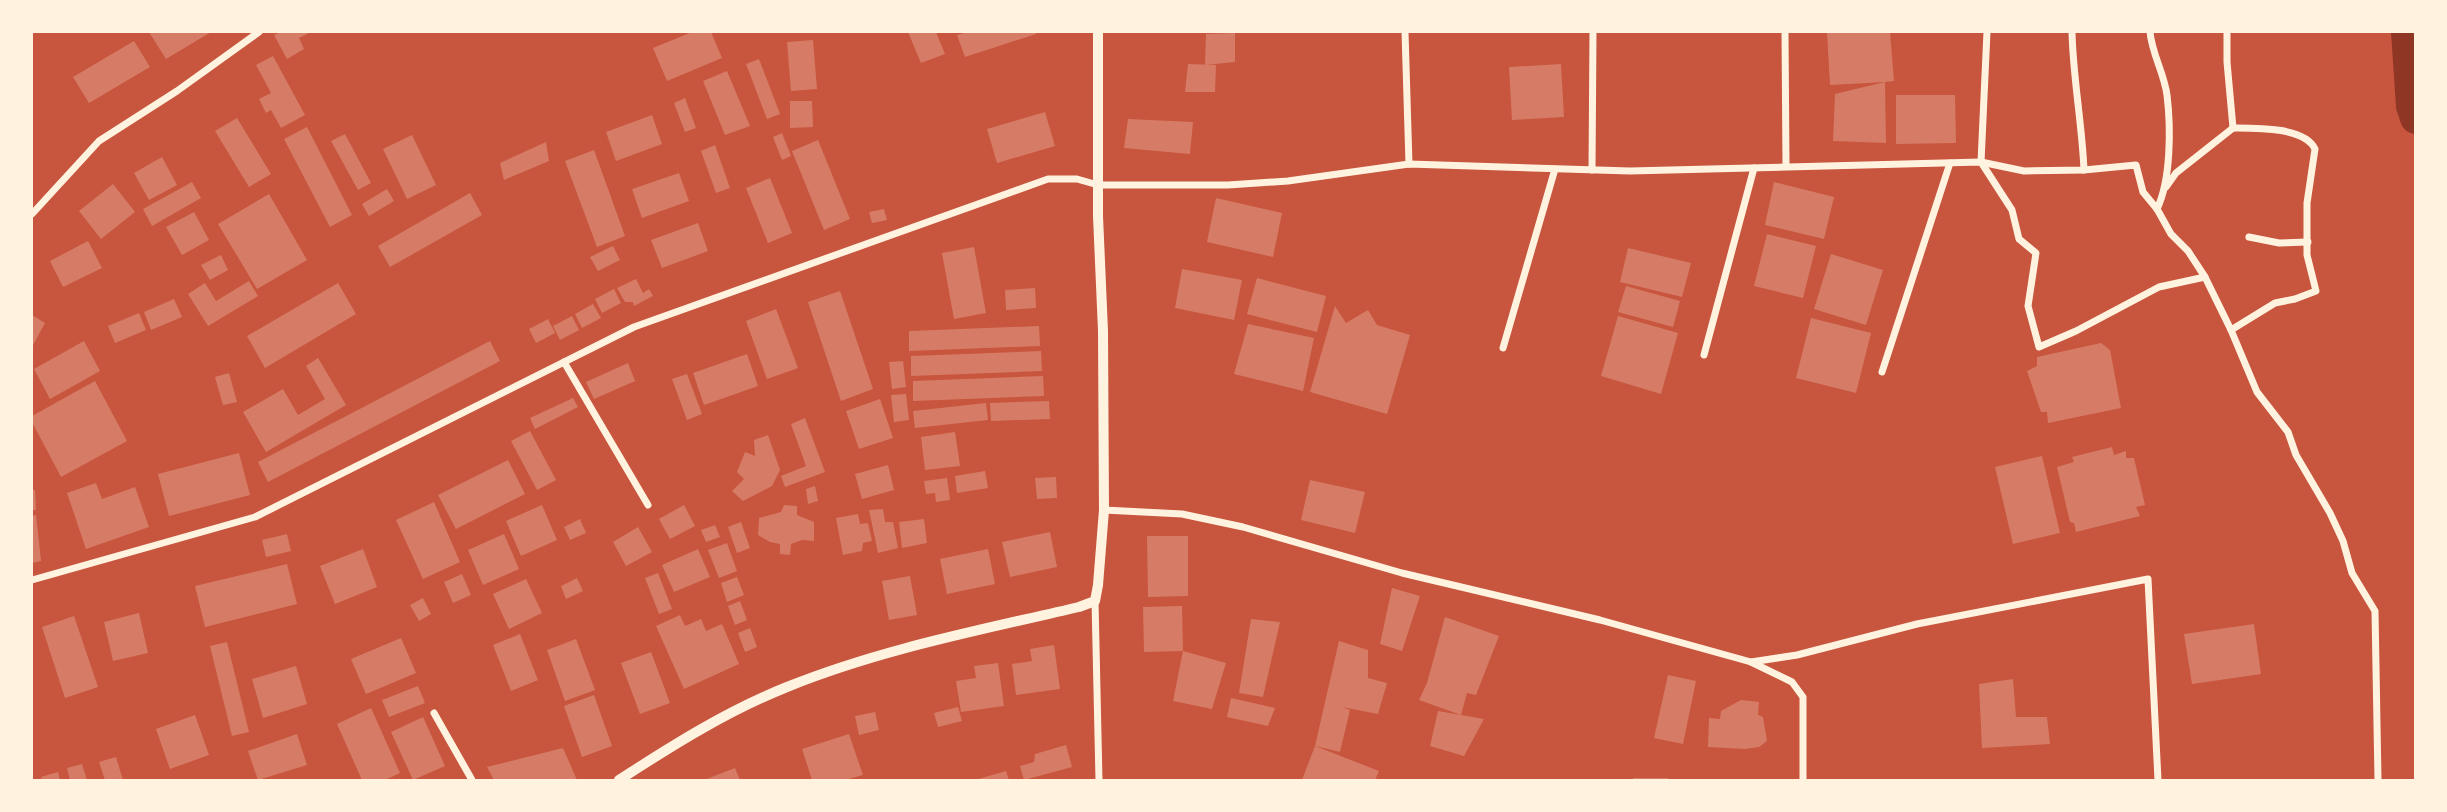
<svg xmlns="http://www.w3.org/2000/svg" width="2447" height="812" viewBox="0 0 2447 812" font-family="Poppins,sans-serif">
	<rect width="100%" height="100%" fill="#c8553d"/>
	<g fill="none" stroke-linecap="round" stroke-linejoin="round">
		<path stroke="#8f3625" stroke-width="32" d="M2407,32L2412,106L2416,118"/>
	</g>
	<g fill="#d67c66">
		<path d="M149,32H211L166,59Z"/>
		<path d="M281,32H311L299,38L304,49L287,59L274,35Z"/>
		<path d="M692,32H711L722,58L667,81L653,48Z"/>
		<path d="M908,32H936L945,54L921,63Z"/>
		<path d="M968,32H1036V34L965,57L957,35Z"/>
		<path d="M1827,32H1890L1894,81L1885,82L1886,143L1833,141L1835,94L1885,82L1830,85Z"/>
		<path d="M1235,33V62L1205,65L1206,34Z"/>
		<path d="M813,40L817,89L791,91L787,42Z"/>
		<path d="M134,41L150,67L89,103L73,77Z"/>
		<path d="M273,56L305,115L281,128L271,110L266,113L259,99L271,93L256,65Z"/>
		<path d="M759,59L780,114L767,119L746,64Z"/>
		<path d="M1188,64L1216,65L1215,92H1185Z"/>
		<path d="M1561,64L1564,117L1512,120L1509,67Z"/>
		<path d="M727,71L750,126L725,135L703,81Z"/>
		<path d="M1896,95H1955L1956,143L1896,144Z"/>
		<path d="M685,98L696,128L685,132L674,103Z"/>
		<path d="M790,101H812L813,127L790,128Z"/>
		<path d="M1045,112L1055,146L997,163L987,129Z"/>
		<path d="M652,115L662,144L616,161L606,132Z"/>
		<path d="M237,118L271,174L249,187L215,131Z"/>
		<path d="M1128,119L1193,122L1190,154L1124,148Z"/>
		<path d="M307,127L352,215L330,227L284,139Z"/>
		<path d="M782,133L791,156L782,160L773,137Z"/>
		<path d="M345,134L371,183L358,190L331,141Z"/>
		<path d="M412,135L436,185L407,199L383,149Z"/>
		<path d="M818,140L850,219L824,230L792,151Z"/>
		<path d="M546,142L549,161L504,180L500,163Z"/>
		<path d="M715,145L730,188L716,193L701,151Z"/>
		<path d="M594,150L625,236L597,247L565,161Z"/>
		<path d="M162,157L177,185L149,200L134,173Z"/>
		<path d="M679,173L689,201L642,218L632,189Z"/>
		<path d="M770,178L792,233L768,243L746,188Z"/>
		<path d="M192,182L201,198L152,226L143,209Z"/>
		<path d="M1774,182L1834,197L1824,239L1765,225Z"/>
		<path d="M113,184L135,212L101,239L79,211Z"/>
		<path d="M387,189L394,201L369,216L362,204Z"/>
		<path d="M470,193L482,215L390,267L378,246Z"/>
		<path d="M269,194L307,260L257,289L218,224Z"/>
		<path d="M1216,198L1282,213L1273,257L1207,242Z"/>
		<path d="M884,209L887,220L872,223L869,212Z"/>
		<path d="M194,212L209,240L182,255L166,227Z"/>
		<path d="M698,223L708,251L662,268L651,240Z"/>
		<path d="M1767,234L1816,246L1803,298L1754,286Z"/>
		<path d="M88,241L102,268L63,287L50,261Z"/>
		<path d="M613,246L620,260L598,271L590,257Z"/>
		<path d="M974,247L986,313L954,319L942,253Z"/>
		<path d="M1628,248L1691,263L1682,297L1620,282Z"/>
		<path d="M1831,254L1883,270L1866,325L1814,309Z"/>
		<path d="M221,255L228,270L210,280L201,265Z"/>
		<path d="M1182,269L1242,280L1234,320L1175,308Z"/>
		<path d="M1257,278L1326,296L1317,332L1247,314Z"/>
		<path d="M636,279L643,293L649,289L653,296L634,306L633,302H625L617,288Z"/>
		<path d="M249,281L258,296L208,326L188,294L205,283L216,301Z"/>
		<path d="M338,283L356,314L265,368L247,336Z"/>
		<path d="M1626,286L1680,301L1673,327L1618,312Z"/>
		<path d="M1035,288L1036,308L1006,310L1005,290Z"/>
		<path d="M614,289L621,303L602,313L595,299Z"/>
		<path d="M840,291L873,389L841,401L808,302Z"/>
		<path d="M174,299L182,317L151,330L144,312Z"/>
		<path d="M593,304L601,318L582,328L575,314Z"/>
		<path d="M1335,306L1346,323L1368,310L1377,325L1410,335L1387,414L1310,392Z"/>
		<path d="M776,309L798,368L767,379L746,321Z"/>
		<path d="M139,313L146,330L115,343L108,326Z"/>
		<path d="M32,315L45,323L32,347Z"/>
		<path d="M572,316L579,330L560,340L553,326Z"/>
		<path d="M1618,316L1678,333L1661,394L1601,376Z"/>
		<path d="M1811,318L1871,333L1856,393L1796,378Z"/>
		<path d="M548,319L555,333L536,343L529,329Z"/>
		<path d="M1248,324L1314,338L1303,391L1234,374Z"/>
		<path d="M1039,326L1040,346L909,351V331Z"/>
		<path d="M84,341L100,371L50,399L34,369Z"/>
		<path d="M490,341L500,361L268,482L258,462Z"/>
		<path d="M2101,343L2110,350L2121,408L2048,423L2047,412H2041L2027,371L2037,366V357Z"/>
		<path d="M1041,351L1042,371L911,376V356Z"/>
		<path d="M747,354L758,386L704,405L693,373Z"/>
		<path d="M318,358L346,405L266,452L243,412L283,389L298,415L325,399L306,366Z"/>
		<path d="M903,361L906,387L892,389L889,362Z"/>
		<path d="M628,363L635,381L594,399L586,382Z"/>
		<path d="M229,373L237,402L223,405L215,377Z"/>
		<path d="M687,374L702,414L687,420L672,379Z"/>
		<path d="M1043,376L1044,396L913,401V381Z"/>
		<path d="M95,381L127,441L61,477L32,422V416Z"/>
		<path d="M906,394L909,420L894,422L891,395Z"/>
		<path d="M573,398L578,407L535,429L530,418Z"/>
		<path d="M880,399L893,438L859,449L846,411Z"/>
		<path d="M1049,401L1050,419L991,421L990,403Z"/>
		<path d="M986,403L988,420L915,428L913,411Z"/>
		<path d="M805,418L825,472L785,487L781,476L806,466L791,424Z"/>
		<path d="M530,431L556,480L537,490L511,441Z"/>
		<path d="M955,432L960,466L925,470L921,437Z"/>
		<path d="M768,435L780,470L772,486L743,501L732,491L744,479L737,472L745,452L755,456L754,440Z"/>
		<path d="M2112,447L2114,455L2126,451V458H2134L2145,505L2136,507L2140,516L2076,532L2074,523L2070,522L2057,467L2074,462L2072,457Z"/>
		<path d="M239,453L250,495L169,516L158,474Z"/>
		<path d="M2042,456L2060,533L2013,544L1995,467Z"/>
		<path d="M508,460L525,494L456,529L438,495Z"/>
		<path d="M888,465L894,490L862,499L855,474Z"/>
		<path d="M985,471L988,488L957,493L955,476Z"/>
		<path d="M1056,477L1057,498L1037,499L1035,478Z"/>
		<path d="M947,478L950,500L936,502L935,493L926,494L924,481Z"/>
		<path d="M1310,480L1365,492L1355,533L1301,520Z"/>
		<path d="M96,483L102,499L135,487L149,527L86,549L67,493Z"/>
		<path d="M815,486L818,501L808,504L806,489Z"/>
		<path d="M32,490H35L36,510H32Z"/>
		<path d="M434,502L460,562L423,579L396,520Z"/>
		<path d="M542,505L557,540L521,556L506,521Z"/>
		<path d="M684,505L695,526L670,539L659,519Z"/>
		<path d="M784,505L797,506V515L814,522V541L802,540L791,544L790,555L780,554V544L770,542L758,535L759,518L781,512Z"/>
		<path d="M883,509L885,522H893L898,548L878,553L869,510Z"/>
		<path d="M858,514L860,524L868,523L872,541L863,543L862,551L843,555L836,518Z"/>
		<path d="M36,515L41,561L32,563V516Z"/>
		<path d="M580,519L586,533L570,540L564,527Z"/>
		<path d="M924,519L927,543L902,548L899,522Z"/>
		<path d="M741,522L750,548L737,553L728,527Z"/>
		<path d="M715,525L720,537L706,542L701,530Z"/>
		<path d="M638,527L652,552L626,566L613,542Z"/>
		<path d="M1050,532L1057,567L1010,577L1002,542Z"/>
		<path d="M287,534L291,551L266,557L262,540Z"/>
		<path d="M504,534L519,569L483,585L468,550Z"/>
		<path d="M1147,536H1188V596L1148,597Z"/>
		<path d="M727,543L737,571L719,578L708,550Z"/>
		<path d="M363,549L377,587L335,604L320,566Z"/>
		<path d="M698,549L710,577L674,592L662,565Z"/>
		<path d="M988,549L995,584L947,594L940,559Z"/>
		<path d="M287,564L297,604L205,627L195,586Z"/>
		<path d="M658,573L672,609L659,614L645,578Z"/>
		<path d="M462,574L471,595L453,603L444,582Z"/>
		<path d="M910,576L917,615L889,620L882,581Z"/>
		<path d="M737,577L744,595L727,602L721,583Z"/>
		<path d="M577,578L583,591L566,599L561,586Z"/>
		<path d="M526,579L542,613L509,629L493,594Z"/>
		<path d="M1392,588L1420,596L1402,651L1380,644Z"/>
		<path d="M423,598L431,614L419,621L410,605Z"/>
		<path d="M740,601L747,620L735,625L728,606Z"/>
		<path d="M1182,606L1183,651L1144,652L1143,607Z"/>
		<path d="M139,613L148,653L113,661L104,622Z"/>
		<path d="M680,615L685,626L701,619L706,631L722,624L739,664L684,689L656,626Z"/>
		<path d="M74,616L98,687L65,698L42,627Z"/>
		<path d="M1445,617L1499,636L1476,695L1467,693L1461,715L1484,719L1464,756L1430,746L1438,711L1461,715L1419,700L1427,683Z"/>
		<path d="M1251,619L1280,622L1263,697L1239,693Z"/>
		<path d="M2254,624L2261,674L2192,684L2184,634Z"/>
		<path d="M750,628L757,647L745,652L738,633Z"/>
		<path d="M520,634L538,680L511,691L493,645Z"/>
		<path d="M401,638L416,673L366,694L351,659Z"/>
		<path d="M576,639L595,690L565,701L547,650Z"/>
		<path d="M1339,641L1368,650V678L1387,683L1378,714L1342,707L1350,710L1340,752L1315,746Z"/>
		<path d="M227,642L249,732L232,736L210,646Z"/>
		<path d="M1054,645L1060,689L1016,695L1012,664L1032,661L1030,649Z"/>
		<path d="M1183,651L1226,663L1212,709L1173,701Z"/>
		<path d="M651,652L670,703L640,714L621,663Z"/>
		<path d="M998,663L1004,706L961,712L956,681L976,678L974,666Z"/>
		<path d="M296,666L307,704L263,718L252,679Z"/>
		<path d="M1668,675L1696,681L1683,744L1654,738Z"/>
		<path d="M2013,679L2016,717H2047L2050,744L1982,748L1979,684Z"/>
		<path d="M418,686L425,703L389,717L382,700Z"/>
		<path d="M594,695L612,746L582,757L564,706Z"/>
		<path d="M1231,698L1275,708L1268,726L1227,717Z"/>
		<path d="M1741,700L1759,702L1758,715L1763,717L1767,741L1759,747L1745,749L1708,747L1709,718L1720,719L1721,711Z"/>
		<path d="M958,707L962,721L938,727L934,713Z"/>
		<path d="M371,708L400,773L385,780H362L337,724Z"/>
		<path d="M875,712L879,730L859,735L855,716Z"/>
		<path d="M195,715L209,755L170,769L156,729Z"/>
		<path d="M423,717L445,766L413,780L391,732Z"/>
		<path d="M297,734L307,765L258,780L248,751Z"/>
		<path d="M849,734L863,775L845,780H812L802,749Z"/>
		<path d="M1066,745L1072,767L1024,780L1020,766L1034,762L1035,754Z"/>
		<path d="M1315,746L1379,771L1375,780H1302Z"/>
		<path d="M563,748L577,780H494L487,767Z"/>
		<path d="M116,757L123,780H105L99,762Z"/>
		<path d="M82,764L87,780H70L67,768Z"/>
		<path d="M735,768L740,780H704Z"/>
		<path d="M1006,771L1009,780H975Z"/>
		<path d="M58,772L60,780H42L41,777Z"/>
		<rect x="1633" y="778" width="35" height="2"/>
	</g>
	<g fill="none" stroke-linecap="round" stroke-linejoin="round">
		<g stroke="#fff3e0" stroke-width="7">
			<path d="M1405,32L1409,164"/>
			<path d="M1785,32L1786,165"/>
			<path d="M1987,32L1981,162L2012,210L2019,239L2036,253L2028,306L2039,347L2076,331L2159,287L2205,277"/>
			<path d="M2072,32C2073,78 2082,123 2084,170"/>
			<path d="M2150,32C2152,54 2164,73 2167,95C2171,128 2171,180 2157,209"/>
			<path d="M2227,32V62L2233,128"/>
			<path d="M1592,170L1593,32"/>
			<path d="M2166,187L2176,173L2233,128"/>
			<path d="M32,214L99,141L177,91L259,32"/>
			<path d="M2249,237L2279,243L2308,242"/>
			<path d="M2231,330L2275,303L2295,299L2316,291L2307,255V203L2315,149C2305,127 2256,128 2233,128"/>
			<path d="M1503,348L1555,169"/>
			<path d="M1704,355L1754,168"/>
			<path d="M564,362L648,505"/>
			<path d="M1882,372L1950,163"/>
			<path d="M1104,510L1182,514L1243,527L1402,573L1600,620L1751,662L1792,682L1803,697V780"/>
			<path d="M32,580L255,517L634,327L1048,179H1077L1098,185H1228L1288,181L1409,164L1630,171L1981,162L2024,171L2084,170L2136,165L2143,192L2157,209L2171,234L2188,251L2205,277L2231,330L2257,392L2288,432L2296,455L2330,513L2343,541L2352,573L2375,611L2378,780"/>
			<path d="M1095,601L1099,780"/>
			<path d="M1751,662L1797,655L1917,624L2148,579L2158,780"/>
			<path d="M434,713L472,780"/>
		</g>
		<path stroke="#fff3e0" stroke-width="10" d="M619,780C673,745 727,711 787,687C881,649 981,630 1079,607L1095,601L1098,585L1104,510L1103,331L1098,216V32"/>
	</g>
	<rect width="2447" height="812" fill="none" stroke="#fff3e0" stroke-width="66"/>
</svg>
